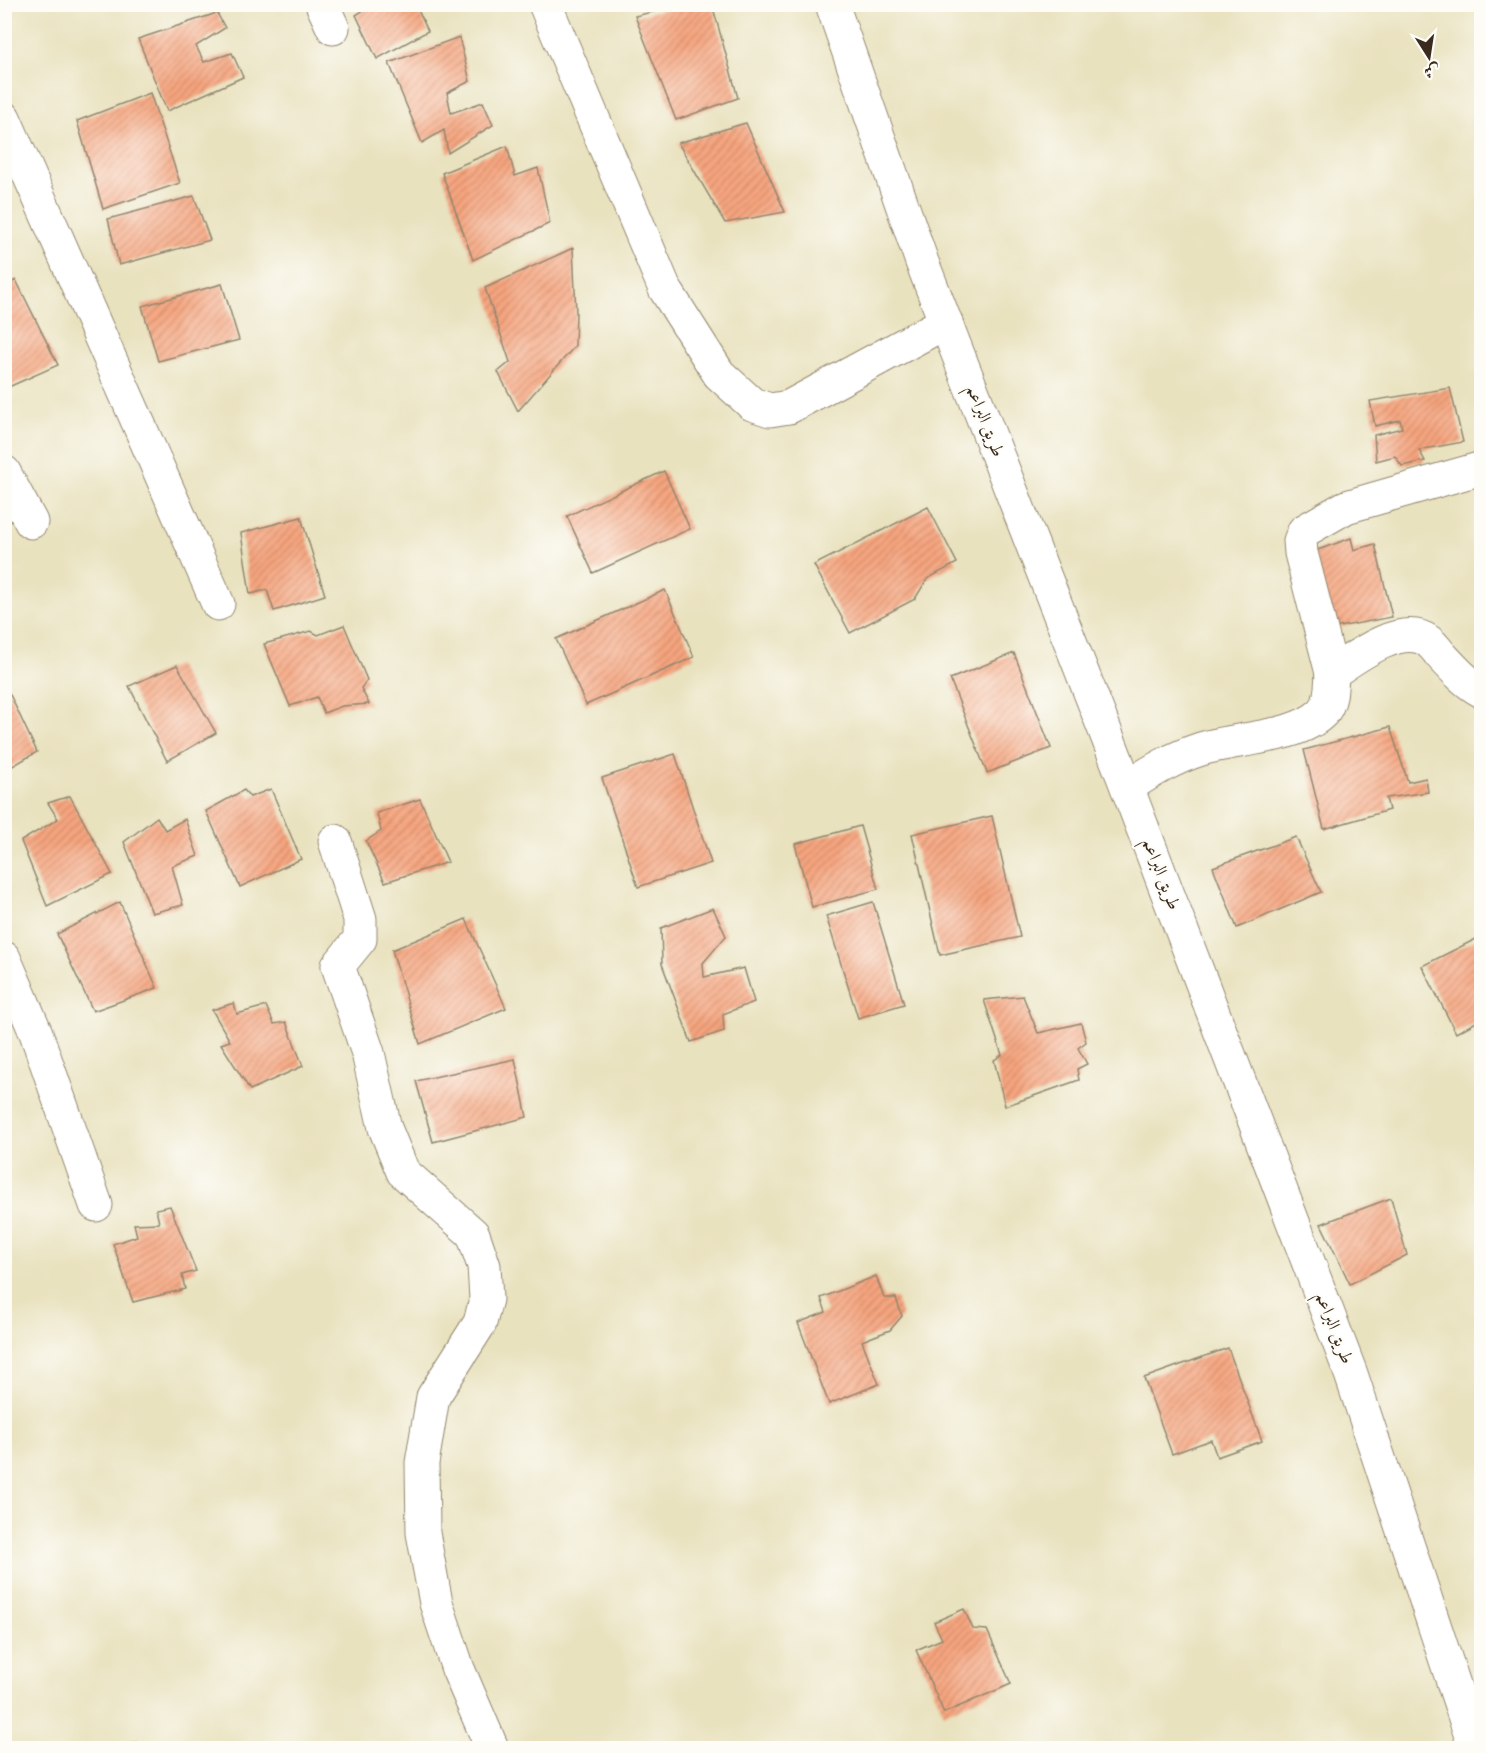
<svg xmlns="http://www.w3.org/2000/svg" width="1486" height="1753" viewBox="0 0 1486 1753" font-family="'IM FELL DW Pica',Amiri,serif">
	<defs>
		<pattern id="building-hatch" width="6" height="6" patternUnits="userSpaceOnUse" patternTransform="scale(1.5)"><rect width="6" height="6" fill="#f7a57f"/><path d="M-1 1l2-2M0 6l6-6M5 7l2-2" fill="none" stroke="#c98767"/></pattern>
	</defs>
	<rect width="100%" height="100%" fill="#fdfcf7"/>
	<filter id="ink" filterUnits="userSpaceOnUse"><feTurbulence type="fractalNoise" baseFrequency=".0167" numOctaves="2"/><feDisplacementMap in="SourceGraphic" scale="12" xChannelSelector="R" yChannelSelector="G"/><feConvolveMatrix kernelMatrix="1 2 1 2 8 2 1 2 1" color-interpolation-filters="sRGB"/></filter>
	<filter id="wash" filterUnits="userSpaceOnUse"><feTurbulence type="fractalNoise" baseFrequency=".008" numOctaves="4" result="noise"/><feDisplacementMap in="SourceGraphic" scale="24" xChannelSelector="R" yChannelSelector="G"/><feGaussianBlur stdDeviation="1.35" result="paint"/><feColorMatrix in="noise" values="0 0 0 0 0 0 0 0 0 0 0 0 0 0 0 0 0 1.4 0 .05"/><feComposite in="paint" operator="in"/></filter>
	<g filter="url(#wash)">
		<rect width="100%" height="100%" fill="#e9e2bf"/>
		<g id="blocks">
			<g fill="url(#building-hatch)">
				<path d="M373,4H415L428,31L377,59L356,15Z"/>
				<path d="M686,4H712L738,98L676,120L635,16Z"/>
				<path d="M217,13L225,28L196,46L204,62L232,53L243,77L167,111L138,39Z"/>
				<path d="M459,37L470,81L447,93L451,113L483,102L493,125L448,153L444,130L422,143L389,63Z"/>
				<path d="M150,93L180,183L103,209L77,121Z"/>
				<path d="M746,123L785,212L725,223L678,143Z"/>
				<path d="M507,146L515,176L538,168L550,223L473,260L442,173Z"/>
				<path d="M194,196L210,240L119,265L108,219Z"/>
				<path d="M573,248L576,313L575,346L518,411L498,372L510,362L485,288Z"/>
				<path d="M16,280L58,365L4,389V286Z"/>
				<path d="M222,284L239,340L158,361L142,306Z"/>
				<path d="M1450,388L1463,442L1419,450L1425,461L1402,466L1395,456L1376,461L1374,435L1402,428L1400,420L1375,426L1370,401Z"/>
				<path d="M664,471L690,529L593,573L567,516Z"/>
				<path d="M4,493L16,516L4,524Z"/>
				<path d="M928,507L957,563L927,579L915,599L850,633L814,565Z"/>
				<path d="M301,517L325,595L274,611L267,590L250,594L241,533Z"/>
				<path d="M1351,538L1354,550L1375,544L1392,617L1329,629L1309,553Z"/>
				<path d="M665,590L694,657L586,705L556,639Z"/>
				<path d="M344,625L367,680L361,688L369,704L342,706L324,713L317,697L290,706L264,644L311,631L318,635Z"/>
				<path d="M1014,653L1051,748L987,773L950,679Z"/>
				<path d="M177,665L216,733L167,761L129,686Z"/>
				<path d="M4,682L37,752L4,771Z"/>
				<path d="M1390,727L1408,782L1426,778L1428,792L1386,798L1389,810L1324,829L1304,750Z"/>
				<path d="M675,754L711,863L638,887L602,778Z"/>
				<path d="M271,789L301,859L240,887L206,811L244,790L250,797Z"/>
				<path d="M70,796L112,874L47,906L21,841L58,819L48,803Z"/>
				<path d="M420,799L448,862L385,882L366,841L381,831L377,813Z"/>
				<path d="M992,816L1020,937L940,955L912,834Z"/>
				<path d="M157,817L165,830L185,819L198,856L172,866L183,905L152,913L124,842Z"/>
				<path d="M860,826L878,889L812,907L795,844Z"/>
				<path d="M1296,837L1321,892L1237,928L1213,867Z"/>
				<path d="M120,902L157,988L93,1011L57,934Z"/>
				<path d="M873,902L904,1004L858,1018L826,916Z"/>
				<path d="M713,908L726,936L703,963L704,977L744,968L754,1002L723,1014L724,1031L691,1042L662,964L661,928Z"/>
				<path d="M466,919L506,1008L420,1044L392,950Z"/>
				<path d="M1482,936V1019L1456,1033L1422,966Z"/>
				<path d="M1023,996L1038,1033L1081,1023L1086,1042L1078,1048L1087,1064L1077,1069L1079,1080L1005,1106L994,1060L1002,1055L984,1000Z"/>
				<path d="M234,1003L237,1014L266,1006L274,1024L286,1022L303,1066L250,1090L221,1044L230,1041L212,1010Z"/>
				<path d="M515,1059L527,1117L433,1142L416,1081Z"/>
				<path d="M1391,1198L1407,1255L1350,1284L1321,1224Z"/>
				<path d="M170,1206L196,1271L182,1275L185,1289L133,1302L113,1244L137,1236L134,1224L159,1223L156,1209Z"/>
				<path d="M876,1276L884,1298H896L902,1316L890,1330L862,1341L879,1384L829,1404L798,1323L826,1312L821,1298Z"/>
				<path d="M1228,1348L1262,1441L1217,1457L1211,1440L1172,1454L1144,1378Z"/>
				<path d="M964,1609L973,1629L987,1630L1011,1684L944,1713L916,1650L942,1639L934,1622Z"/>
				<path d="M137,1742L139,1748H120Z"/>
			</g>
		</g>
	</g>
	<g filter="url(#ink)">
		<use href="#blocks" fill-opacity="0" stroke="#92866e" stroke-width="1.5"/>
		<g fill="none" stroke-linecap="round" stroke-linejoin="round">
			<g stroke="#92866e" stroke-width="35">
				<g id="minor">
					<path d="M322,4L333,28"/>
					<path d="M545,4L665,289L719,374L752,404L770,410L789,407L946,322"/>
					<path d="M4,118L218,604"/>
					<path d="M4,472L31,522"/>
					<path d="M1332,673L1301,553L1300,541L1304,531L1346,507L1482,468"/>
					<path d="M1127,787C1152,771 1173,758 1201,749C1235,738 1297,739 1323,712C1332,702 1331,685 1332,673C1354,658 1401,622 1428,641C1432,644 1437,650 1440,654C1452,667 1466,683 1482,691"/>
					<path d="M335,841L360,919V939L338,966L368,1053L385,1128L403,1172L473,1234L484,1266L486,1299L480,1323L433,1397L422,1463L423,1533L436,1603L458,1669L492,1748"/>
					<path d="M4,958L36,1033L96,1205"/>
				</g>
			</g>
			<g stroke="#92866e" stroke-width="35">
				<path id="tertiary" d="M832,4L922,262L1127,787L1351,1374L1475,1748"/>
			</g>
			<use href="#minor" stroke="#fff" stroke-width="33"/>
			<use href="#tertiary" stroke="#fff" stroke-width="33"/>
		</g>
	</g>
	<g text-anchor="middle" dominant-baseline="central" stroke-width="4.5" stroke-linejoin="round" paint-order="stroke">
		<g font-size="18" fill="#3b2a1e" stroke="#fdfcf7">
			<text transform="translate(985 421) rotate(69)">طريق البراعم</text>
			<text transform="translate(1161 874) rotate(69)">طريق البراعم</text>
			<text transform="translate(1334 1328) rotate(69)">طريق البراعم</text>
		</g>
	</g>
	<rect width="1486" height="1753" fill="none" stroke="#fdfcf7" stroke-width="24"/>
	<g transform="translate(1429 57) rotate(168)" stroke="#fdfcf7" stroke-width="4.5" paint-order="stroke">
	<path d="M0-4.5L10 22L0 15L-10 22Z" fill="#3b2a1e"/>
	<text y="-9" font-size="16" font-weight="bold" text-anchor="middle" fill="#3b2a1e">ش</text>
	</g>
</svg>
